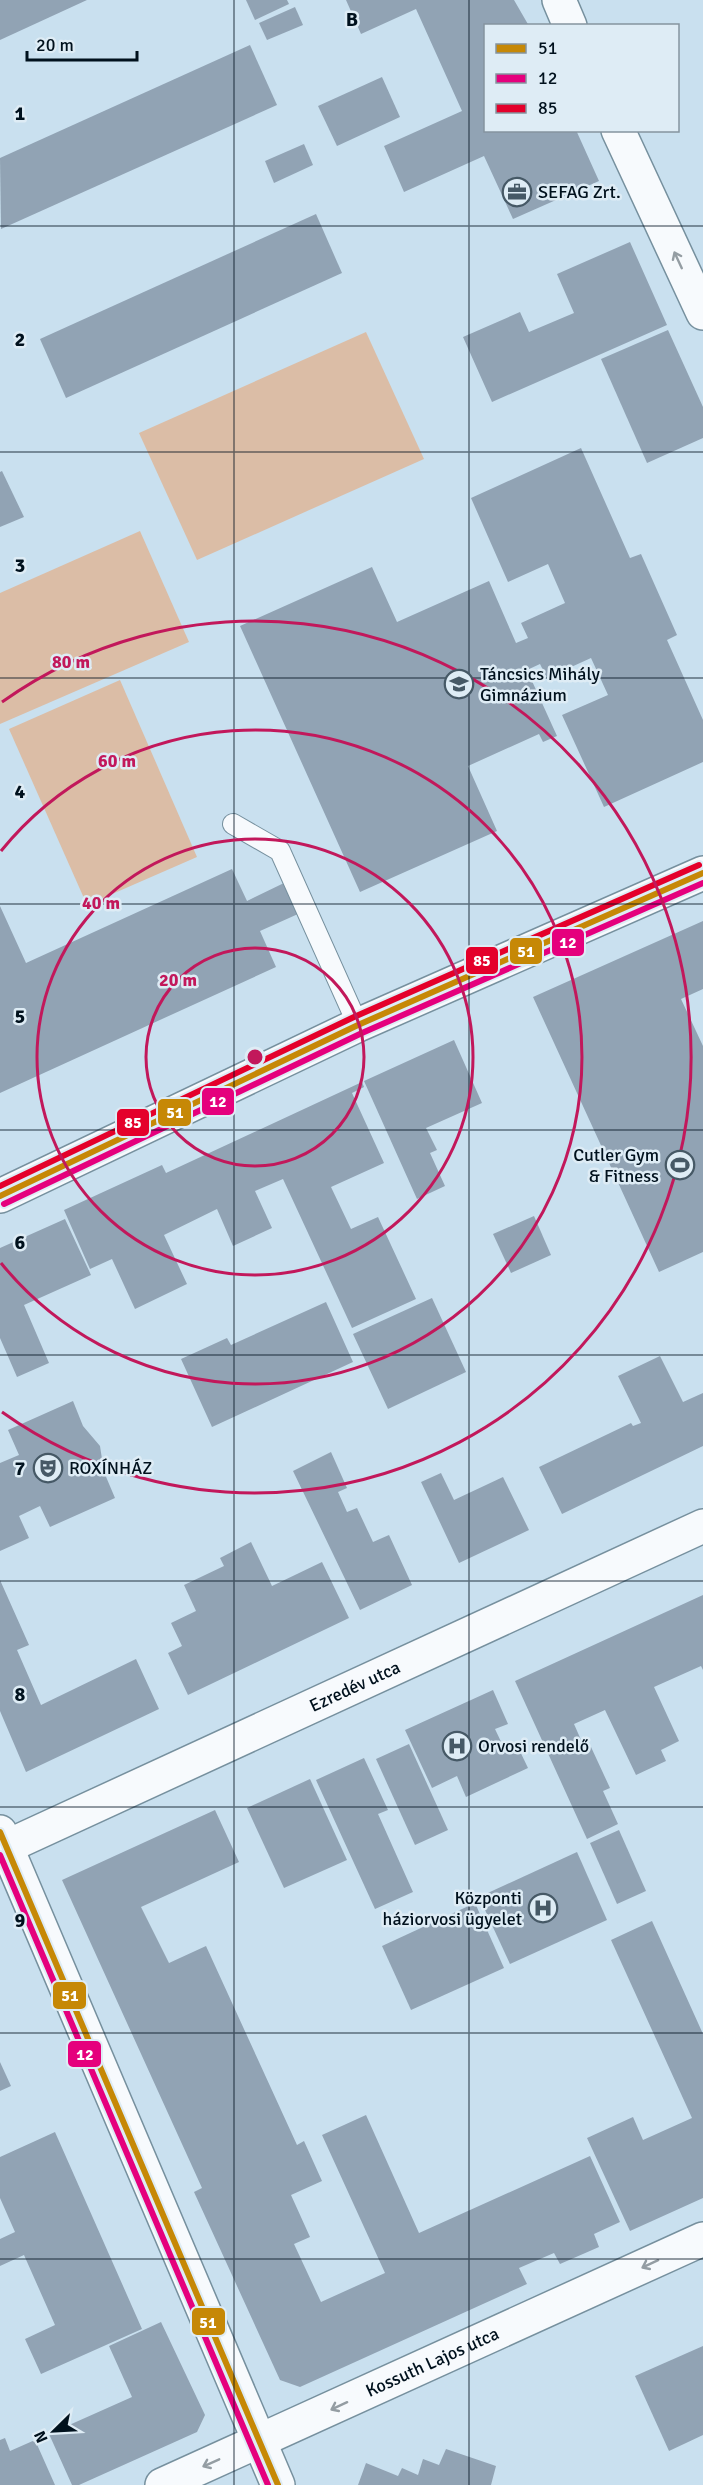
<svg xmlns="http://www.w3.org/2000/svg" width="703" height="2485" viewBox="0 0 703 2485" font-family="Signika,sans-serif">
	<rect width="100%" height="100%" fill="#c9e0ef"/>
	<g fill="#dbbda6">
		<path d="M366,332L424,459L197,560L139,433Z"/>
		<path d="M140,531L189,642L0,724V593Z"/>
		<path d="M120,680L197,857L87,905L9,729Z"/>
	</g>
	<g fill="#91a3b4">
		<path d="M0,0H87L0,40Z"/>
		<path d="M246,0H287L289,4L255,20Z"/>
		<path d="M346,0H514L529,26H486V130H576L599,181L513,219L484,156L404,192L384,146L462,111L416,9L361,34Z"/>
		<path d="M295,7L303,25L267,40L259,23Z"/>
		<path d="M250,45L277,105L1,229L0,158Z"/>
		<path d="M382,77L400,117L337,146L318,106Z"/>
		<path d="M304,144L313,165L274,183L265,161Z"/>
		<path d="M316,214L342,273L66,398L40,339Z"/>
		<path d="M630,242L667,325L492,402L463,337L520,312L529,332L574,313L557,274Z"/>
		<path d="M668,330L703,407V438L647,463L601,359Z"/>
		<path d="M581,448L630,558L641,554L677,635L667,640L703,720V762L604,807L562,715L608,695L591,658L547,678L540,664L527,670L557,736L543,742L539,734L468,766L497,831L360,892L240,626L372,567L397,622L489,581L516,643L528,638L521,623L565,603L548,564L508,582L471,498Z"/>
		<path d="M2,471L24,517L0,527V472Z"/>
		<path d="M232,869L247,901L284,883L298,914L260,931L276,967L0,1093V906L26,963Z"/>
		<path d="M703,921V989L681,999L703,1046V1252L659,1272L533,997Z"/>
		<path d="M454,1040L482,1103L426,1128L437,1150L430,1153L445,1186L417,1199L364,1081Z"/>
		<path d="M362,1082L364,1087L352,1093L384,1163L331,1187L351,1229L378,1217L416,1299L352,1328L283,1179L255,1191L272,1228L233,1246L217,1209L164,1235L187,1284L135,1309L112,1259L90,1269L64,1210L162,1165L166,1173Z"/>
		<path d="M534,1216L551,1255L511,1273L493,1234Z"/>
		<path d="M65,1219L91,1275L24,1305L49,1363L17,1377L0,1338V1248Z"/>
		<path d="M432,1298L466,1372L388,1409L353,1334Z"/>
		<path d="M326,1302L353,1362L212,1427L181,1359L227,1338L231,1345Z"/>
		<path d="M660,1356L683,1402L703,1393V1446L562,1514L539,1467L631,1423L633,1426L641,1423L618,1376Z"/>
		<path d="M73,1401L83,1426L100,1446L104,1472L115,1498L50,1527L40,1506L19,1516L29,1538L0,1551V1463L19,1455L8,1430Z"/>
		<path d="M331,1452L347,1488L338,1492L347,1512L357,1508L373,1542L389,1535L412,1585L360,1610L293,1471Z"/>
		<path d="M441,1473L454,1500L503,1477L529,1530L459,1563L421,1482Z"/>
		<path d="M251,1542L272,1586L322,1562L349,1618L188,1695L168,1653L182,1646L171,1623L196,1611L184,1585L224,1566L220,1558Z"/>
		<path d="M0,1580L29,1645L17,1650L41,1705L136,1659L159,1709L26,1772L0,1711Z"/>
		<path d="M703,1595V1670L701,1666L654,1687L679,1741L661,1750L666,1761L636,1775L605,1710L574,1724L585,1749L591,1747L610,1788L603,1791L618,1824L587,1839L515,1681Z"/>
		<path d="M493,1690L508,1724L495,1729L504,1748L516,1743L528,1768L466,1797L457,1776L432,1788L405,1730Z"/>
		<path d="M409,1744L448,1830L415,1845L376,1759Z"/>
		<path d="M364,1758L388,1810L378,1814L413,1892L375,1909L316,1780Z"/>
		<path d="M310,1779L347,1860L284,1888L247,1808Z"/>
		<path d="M215,1810L239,1862L141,1907L169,1963L206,1946L297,2145L304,2141L322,2181L291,2195L310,2237L294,2244L321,2302L385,2273L322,2135L366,2115L419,2233L590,2156L620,2222L594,2234L599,2247L560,2264L554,2253L519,2268L527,2284L300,2387L280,2380L194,2192L202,2188L62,1880Z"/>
		<path d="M619,1830L646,1891L617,1904L590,1843Z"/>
		<path d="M577,1852L607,1920L510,1964L479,1897Z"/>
		<path d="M475,1903L504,1968L411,2010L382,1946Z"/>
		<path d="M652,1921L703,2034V2198L630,2231L587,2138L633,2117L643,2140L692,2118L611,1940Z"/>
		<path d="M0,2062L11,2086L0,2091Z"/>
		<path d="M55,2132L142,2329L41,2374L25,2339L55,2325L24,2255L0,2266V2239L15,2232L0,2198V2157Z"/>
		<path d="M161,2322L205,2415L197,2432L79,2485H72L49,2434L132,2397L109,2346Z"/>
		<path d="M703,2346V2435L669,2451L635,2376Z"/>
		<path d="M5,2438L10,2451L35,2440L55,2485H0V2440Z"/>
		<path d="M446,2449L496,2466L491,2485H358L366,2463L398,2476L402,2468L418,2475L423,2459L439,2465Z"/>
	</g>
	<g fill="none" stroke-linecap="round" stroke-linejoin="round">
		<g stroke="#76909e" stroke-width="22">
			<path id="lane" d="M233,824L280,851L358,1025"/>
		</g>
		<g stroke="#76909e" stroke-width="36">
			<g id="street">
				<path d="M559,0L570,26"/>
				<path d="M618,130L703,313"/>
				<path d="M0,1196L358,1025L703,873"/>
				<path d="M0,1832L278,2485"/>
				<path id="s1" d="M6,1847L703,1526"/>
				<path id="s2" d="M162,2485L703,2239"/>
			</g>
		</g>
		<use href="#lane" stroke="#f7fafd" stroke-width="20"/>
		<use href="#street" stroke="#f7fafd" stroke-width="33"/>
		<g stroke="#deecf5" stroke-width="10">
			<g id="bus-1">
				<path d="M0,1196L358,1025L703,873"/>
				<path d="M0,1832L278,2485"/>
			</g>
		</g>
		<g stroke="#deecf5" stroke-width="10">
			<g id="bus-2">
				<path d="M4,1204L362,1033L703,883"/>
				<path d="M0,1855L268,2485"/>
			</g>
		</g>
		<g stroke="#deecf5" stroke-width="10">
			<path id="bus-3" d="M0,1186L354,1017L699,865"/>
		</g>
		<use href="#bus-1" stroke="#c68806" stroke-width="6"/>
		<use href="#bus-2" stroke="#e5007d" stroke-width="6"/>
		<use href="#bus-3" stroke="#e4002b" stroke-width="6"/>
	</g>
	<defs><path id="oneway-shaft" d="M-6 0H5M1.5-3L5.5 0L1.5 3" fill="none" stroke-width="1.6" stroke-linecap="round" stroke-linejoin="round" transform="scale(1.5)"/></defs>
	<g stroke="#949da3">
		<use href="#oneway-shaft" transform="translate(678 260) rotate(-115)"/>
		<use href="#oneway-shaft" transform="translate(650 2264) rotate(155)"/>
		<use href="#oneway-shaft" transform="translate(339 2406) rotate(155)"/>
		<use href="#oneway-shaft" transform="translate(211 2463) rotate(156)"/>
	</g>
	<path fill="none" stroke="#00111d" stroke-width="1.5" stroke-opacity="0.55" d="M234,0V2485M469,0V2485M0,226H703M0,452H703M0,678H703M0,904H703M0,1130H703M0,1355H703M0,1581H703M0,1807H703M0,2033H703M0,2259H703"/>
	<g fill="none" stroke="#c2185b" stroke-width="3">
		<circle cx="255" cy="1057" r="109"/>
		<circle cx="255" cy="1057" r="218"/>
		<path d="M1 851A327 327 0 1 1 1 1263"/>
		<path d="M2 702A436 436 0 1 1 2 1412"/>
	</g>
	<defs>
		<g id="office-ring" transform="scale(1.5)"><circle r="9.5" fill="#deecf5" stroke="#465966" stroke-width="1.5"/><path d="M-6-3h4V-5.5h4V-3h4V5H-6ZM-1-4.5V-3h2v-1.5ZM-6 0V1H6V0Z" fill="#465966"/></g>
		<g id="school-ring" transform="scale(1.5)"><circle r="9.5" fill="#deecf5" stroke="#465966" stroke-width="1.5"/><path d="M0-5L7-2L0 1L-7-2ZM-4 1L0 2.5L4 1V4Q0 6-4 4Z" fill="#465966"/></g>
		<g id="stadium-ring" transform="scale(1.5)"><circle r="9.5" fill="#deecf5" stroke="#465966" stroke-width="1.5"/><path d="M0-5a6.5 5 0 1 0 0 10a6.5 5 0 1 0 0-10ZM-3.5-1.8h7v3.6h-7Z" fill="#465966"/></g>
		<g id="theatre-ring" transform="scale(1.5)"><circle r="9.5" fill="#deecf5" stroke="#465966" stroke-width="1.5"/><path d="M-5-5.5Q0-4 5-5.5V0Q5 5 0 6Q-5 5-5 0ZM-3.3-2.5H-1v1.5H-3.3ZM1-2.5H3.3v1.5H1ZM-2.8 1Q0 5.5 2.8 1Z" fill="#465966"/></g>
		<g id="hospital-ring" transform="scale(1.5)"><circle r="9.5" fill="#deecf5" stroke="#465966" stroke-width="1.5"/><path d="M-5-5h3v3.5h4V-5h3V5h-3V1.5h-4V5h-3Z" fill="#465966"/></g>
	</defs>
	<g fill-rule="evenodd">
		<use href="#office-ring" x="517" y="192"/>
		<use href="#school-ring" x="459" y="684"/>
		<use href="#stadium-ring" x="680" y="1165"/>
		<use href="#theatre-ring" x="48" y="1468"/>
		<use href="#hospital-ring" x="457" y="1746"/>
		<use href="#hospital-ring" x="543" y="1908"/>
	</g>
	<g text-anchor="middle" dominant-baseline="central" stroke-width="5" stroke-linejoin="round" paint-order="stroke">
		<g font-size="18" fill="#00111d" stroke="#deecf5" text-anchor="start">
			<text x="538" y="192">SEFAG Zrt.</text>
			<text x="480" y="674">Táncsics Mihály<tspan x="480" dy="21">Gimnázium</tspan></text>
			<text x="659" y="1155" text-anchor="end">Cutler Gym<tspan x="659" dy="21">&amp; Fitness</tspan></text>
			<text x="69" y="1468">ROXÍNHÁZ</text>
			<text x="478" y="1746">Orvosi rendelő</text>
			<text x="522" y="1898" text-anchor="end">Központi<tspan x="522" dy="21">háziorvosi ügyelet</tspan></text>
		</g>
		<g font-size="18" fill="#00111d" stroke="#deecf5">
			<text stroke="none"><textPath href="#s1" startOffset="384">Ezredév utca</textPath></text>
			<text stroke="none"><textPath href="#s2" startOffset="297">Kossuth Lajos utca</textPath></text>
		</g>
	</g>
	<g font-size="20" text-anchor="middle" font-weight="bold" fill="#00111d" stroke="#deecf5" stroke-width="5" stroke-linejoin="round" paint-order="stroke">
		<text x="352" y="26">B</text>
		<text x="20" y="120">1</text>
		<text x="20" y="346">2</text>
		<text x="20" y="572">3</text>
		<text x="20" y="798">4</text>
		<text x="20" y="1023">5</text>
		<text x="20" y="1249">6</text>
		<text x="20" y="1475">7</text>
		<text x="20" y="1701">8</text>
		<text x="20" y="1927">9</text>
	</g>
	<circle cx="255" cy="1057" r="9" fill="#c2185b" stroke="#deecf5" stroke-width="3"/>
	<g font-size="18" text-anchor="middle" font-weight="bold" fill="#c2185b" stroke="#deecf5" stroke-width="5" stroke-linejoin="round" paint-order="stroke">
		<text x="71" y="668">80 m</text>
		<text x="117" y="767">60 m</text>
		<text x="101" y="909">40 m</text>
		<text x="178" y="986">20 m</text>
	</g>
	<g stroke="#deecf5" stroke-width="2">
		<rect x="551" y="928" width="34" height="29" rx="6" fill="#e5007d"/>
		<rect x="509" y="937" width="34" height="28" rx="6" fill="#c68806"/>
		<rect x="465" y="946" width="34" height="29" rx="6" fill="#e4002b"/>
		<rect x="201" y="1087" width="34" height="29" rx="6" fill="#e5007d"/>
		<rect x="157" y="1098" width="35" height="29" rx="6" fill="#c68806"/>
		<rect x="116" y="1108" width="34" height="29" rx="6" fill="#e4002b"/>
		<rect x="52" y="1981" width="35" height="29" rx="6" fill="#c68806"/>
		<rect x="67" y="2040" width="35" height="28" rx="6" fill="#e5007d"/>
		<rect x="191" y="2307" width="35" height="29" rx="6" fill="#c68806"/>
	</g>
	<g font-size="16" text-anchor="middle" font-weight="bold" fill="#fff">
		<text x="568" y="948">12</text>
		<text x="526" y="957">51</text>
		<text x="482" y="966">85</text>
		<text x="218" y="1107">12</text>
		<text x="175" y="1118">51</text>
		<text x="133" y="1128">85</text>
		<text x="70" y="2001">51</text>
		<text x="85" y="2060">12</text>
		<text x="208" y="2328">51</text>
	</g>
	<rect x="484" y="24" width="195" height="108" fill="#deecf5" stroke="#85949f" stroke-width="1.5"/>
	<rect x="496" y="44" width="30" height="9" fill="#c68806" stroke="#85949f" stroke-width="1.5"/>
	<text x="538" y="54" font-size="18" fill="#00111d">51</text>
	<rect x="496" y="74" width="30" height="9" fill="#e5007d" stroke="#85949f" stroke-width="1.5"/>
	<text x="538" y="84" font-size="18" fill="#00111d">12</text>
	<rect x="496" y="104" width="30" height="9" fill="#e4002b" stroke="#85949f" stroke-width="1.5"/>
	<text x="538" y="114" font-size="18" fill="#00111d">85</text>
	<g transform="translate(54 2431) rotate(246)" stroke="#deecf5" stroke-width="4.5" paint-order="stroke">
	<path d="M0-4.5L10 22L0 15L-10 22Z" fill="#00111d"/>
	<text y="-9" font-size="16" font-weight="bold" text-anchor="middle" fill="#00111d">N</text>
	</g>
	<path d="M27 51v9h110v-9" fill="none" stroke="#00111d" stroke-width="3"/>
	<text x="36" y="51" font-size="18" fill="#00111d" stroke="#deecf5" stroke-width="4.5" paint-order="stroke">20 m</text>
</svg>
